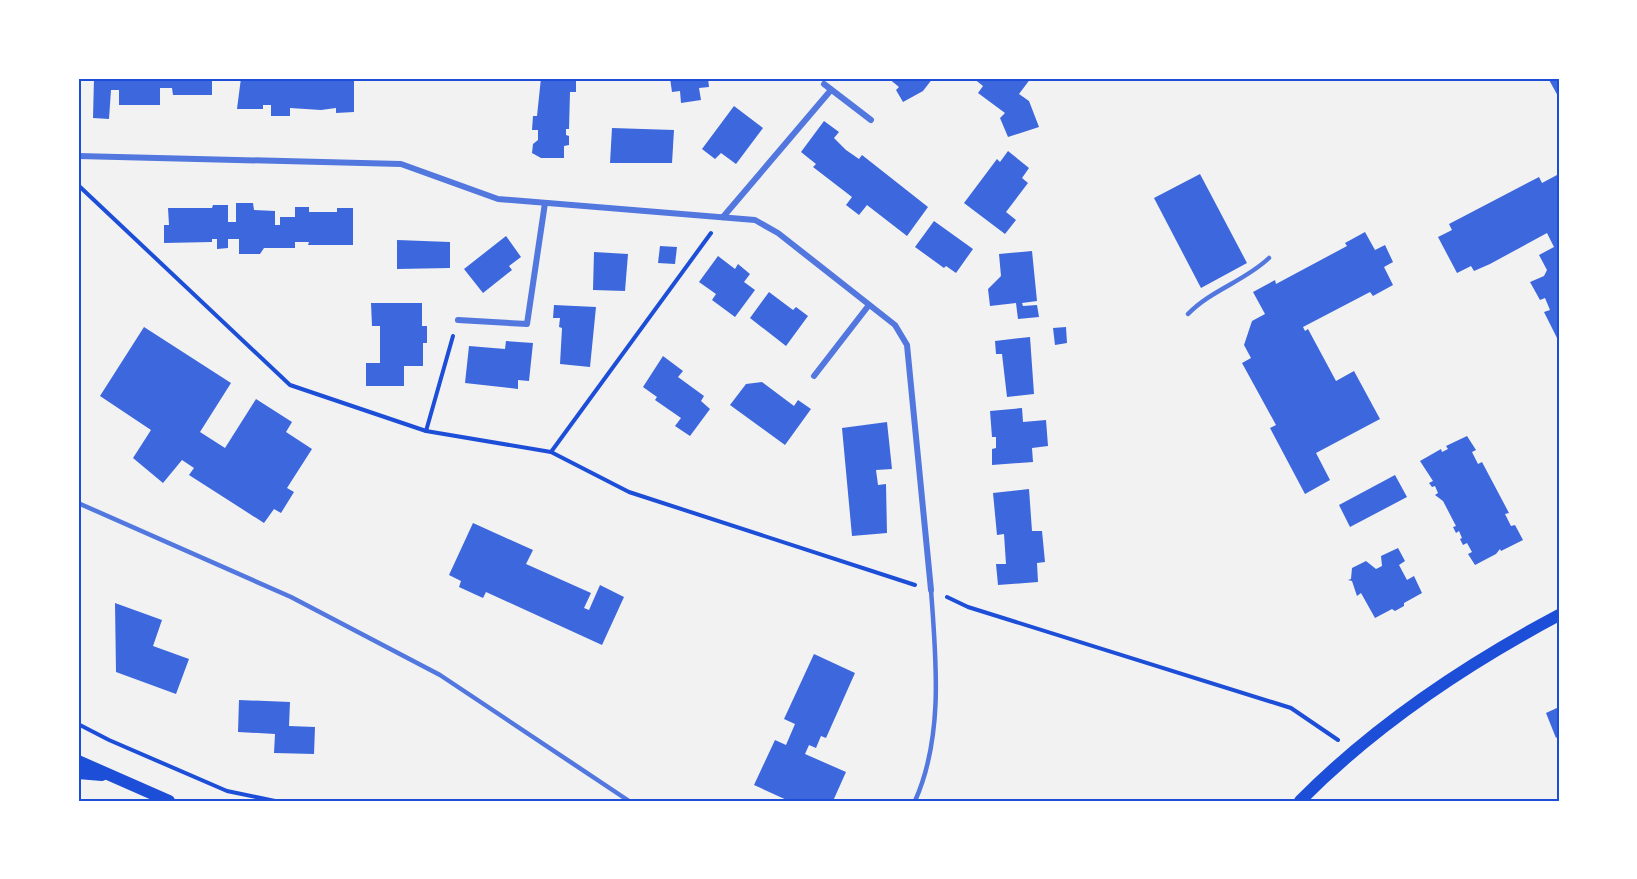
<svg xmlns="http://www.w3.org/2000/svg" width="1637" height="879" viewBox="0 0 1637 879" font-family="'Work Sans',sans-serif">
	<rect width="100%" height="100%" fill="#f2f2f2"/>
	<g fill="#3d67dc">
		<path d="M94,78H212V95H173L172,88H160V105H119V90H111L109,119L93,118Z"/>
		<path d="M241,78H354V112L336,113V108L321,110L290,108V116H271V105H263V109H237Z"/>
		<path d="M541,78H576V92H570L569,129H566V135L569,136V145L564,146V158H541L532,153L533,144L538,140V130H532L533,116H537Z"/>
		<path d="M670,78H708L709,87L699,88L701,100L681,103L680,91L672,92Z"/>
		<path d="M888,78H933L923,91L903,102L896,90L899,87Z"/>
		<path d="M973,78H1031L1019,94L1029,101L1039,127L1008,137L1000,118L1005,113L978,93L983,86Z"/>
		<path d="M1548,78H1559V98Z"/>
		<path d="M734,106L763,128L736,164L721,153L715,159L702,149Z"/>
		<path d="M824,121L839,132L834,138L846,150L859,159L862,155L928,207L907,236L867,205L859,215L846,205L852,197L813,167L816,164L801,152Z"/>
		<path d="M612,128L674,130L672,163H610Z"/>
		<path d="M1008,151L1029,168L1022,178L1028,183L1006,212L1016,220L1005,234L964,203L997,159L1000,162Z"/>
		<path d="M1200,174L1247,263L1201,288L1154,198Z"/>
		<path d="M1557,175L1559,178V342L1544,312L1550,310L1545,298L1540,300L1530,282L1544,276L1547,270L1539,255L1554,247L1547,233L1490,264L1474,271L1471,266L1457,273L1438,237L1452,230L1449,224L1539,177L1542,183Z"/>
		<path d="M236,203H253L254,210L275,211V225H280V217H295V207H309V212H337V208H353V245H308L309,242H295V248H264L260,254H239V239H228V248L217,249V239H212V242L164,243V225H169L168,208H212L213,205H228V222H236Z"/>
		<path d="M934,221L973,249L956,273L946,266L944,268L915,247Z"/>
		<path d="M1365,232L1375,250L1385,245L1393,262L1384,267L1393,285L1373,296L1370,292L1303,327L1305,331L1308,329L1336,381L1354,371L1380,419L1316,453L1330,480L1305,494L1270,428L1276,425L1242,363L1251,358L1244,345L1252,321L1265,314L1253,292L1275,280L1276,284L1347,246L1345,243Z"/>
		<path d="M506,236L521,257L509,266L512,270L483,293L464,269Z"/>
		<path d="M397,240L450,242V268L397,269Z"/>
		<path d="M660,246L677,247L675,264L658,263Z"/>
		<path d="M1032,251L1037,301L1022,303L1023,306L1037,305L1039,317L1018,319L1016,303L990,306L988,289L1001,276L999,254Z"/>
		<path d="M594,252L628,254L625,291L593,290Z"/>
		<path d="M718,256L735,269L738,264L750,274L744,282L755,290L735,317L712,300L716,294L699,282Z"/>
		<path d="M769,292L793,310L796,307L808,316L786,346L750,318Z"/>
		<path d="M371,303H422V326H427V343H423V366H404V386H366V363H380V326H372Z"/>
		<path d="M554,305L596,307L590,367L560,364L562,328L559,327L560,318H553Z"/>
		<path d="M144,327L231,383L200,432L225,448L256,399L292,422L286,432L312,449L287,488L294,492L281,513L274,509L264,523L189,475L194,468L182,460L163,483L133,458L151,430L100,396Z"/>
		<path d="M1066,327L1067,343L1055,345L1053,328Z"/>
		<path d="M1030,337L1034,394L1007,397L1002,354H996L995,341Z"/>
		<path d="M506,341L533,343L529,381L518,380V389L465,383L469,346L505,349Z"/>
		<path d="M663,356L683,371L678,377L704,396L701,401L710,409L690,436L675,426L681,418L655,400L657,397L643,387Z"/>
		<path d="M762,382L794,406L798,400L811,409L785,445L730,405L746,384Z"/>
		<path d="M1022,408L1023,422L1046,420L1048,446L1032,448L1033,462L992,465V449L996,448V437H992L990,411Z"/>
		<path d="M887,422L892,469L876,470L878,485L886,484L887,533L852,536L842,428Z"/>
		<path d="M1467,436L1476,450L1472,452L1478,464L1482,462L1509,513L1505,514L1511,526L1515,525L1523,540L1501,551L1500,549L1496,554L1475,565L1468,554L1472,552L1467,543L1463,545L1460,539L1462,538L1459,531L1456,533L1453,527L1456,526L1443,501L1435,495L1438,493L1435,486L1432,487L1429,483L1433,481L1420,461L1441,449L1442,452L1448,449L1446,446Z"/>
		<path d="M1395,475L1407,497L1350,527L1339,505Z"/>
		<path d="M1029,489L1032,531H1042L1045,562L1037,563L1038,582L998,585L996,564H1006L1004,534L997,535L993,493Z"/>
		<path d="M473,523L533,550L526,564L591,593L584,608L589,610L600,585L624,597L602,645L486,592L483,598L459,587L461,581L449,575Z"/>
		<path d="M1398,548L1405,561L1399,565L1407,580L1414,576L1422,593L1404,603V606L1395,611L1392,609L1375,618L1361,593L1357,596L1352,581L1348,580L1351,579L1352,568L1366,561L1376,569L1382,566L1381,556Z"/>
		<path d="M115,603L162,620L153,646L189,659L176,694L116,672Z"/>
		<path d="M814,654L855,673L826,738L821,736L816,748L809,745L805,754L846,772L833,801H789L754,785L775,740L786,745L795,724L784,719Z"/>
		<path d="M239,700L290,702L289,726L315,727L314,754L274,753L275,734L238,732Z"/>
		<path d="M1559,707V736L1556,738L1546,713Z"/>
	</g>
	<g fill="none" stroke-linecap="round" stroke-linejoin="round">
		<g stroke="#1d4ed8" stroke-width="4">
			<path d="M78,185L290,385L426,431L551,452L629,492L915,585"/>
			<path d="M426,431L453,336"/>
			<path d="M551,452L711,233"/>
			<path d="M947,597L968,607L1291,708L1338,740"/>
			<path d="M78,724L109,740L227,791L275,801"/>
		</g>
		<g stroke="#5277de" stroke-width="4.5">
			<path d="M1188,314C1211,290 1245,281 1269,258"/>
			<path d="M78,503L291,597L440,675L629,801"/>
			<path d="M915,801C944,736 936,659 931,590"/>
		</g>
		<g stroke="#5277de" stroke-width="6">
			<path d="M824,84L871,120"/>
			<path d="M78,156L401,164L498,199L755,220L778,233L895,325L907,345L931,590"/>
			<path d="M723,217L831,90"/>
			<path d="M458,320L527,324L545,203"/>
			<path d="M814,376L869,305"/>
		</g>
		<g stroke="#1d4ed8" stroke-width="12">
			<path d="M78,761L169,801"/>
			<path d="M78,773L102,775"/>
			<path d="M1300,801C1375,725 1465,665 1559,615"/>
		</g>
	</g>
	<rect width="1637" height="879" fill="none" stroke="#ffffff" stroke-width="159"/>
	<rect x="80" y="80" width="1478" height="720" fill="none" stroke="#1d4ed8" stroke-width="2"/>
</svg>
